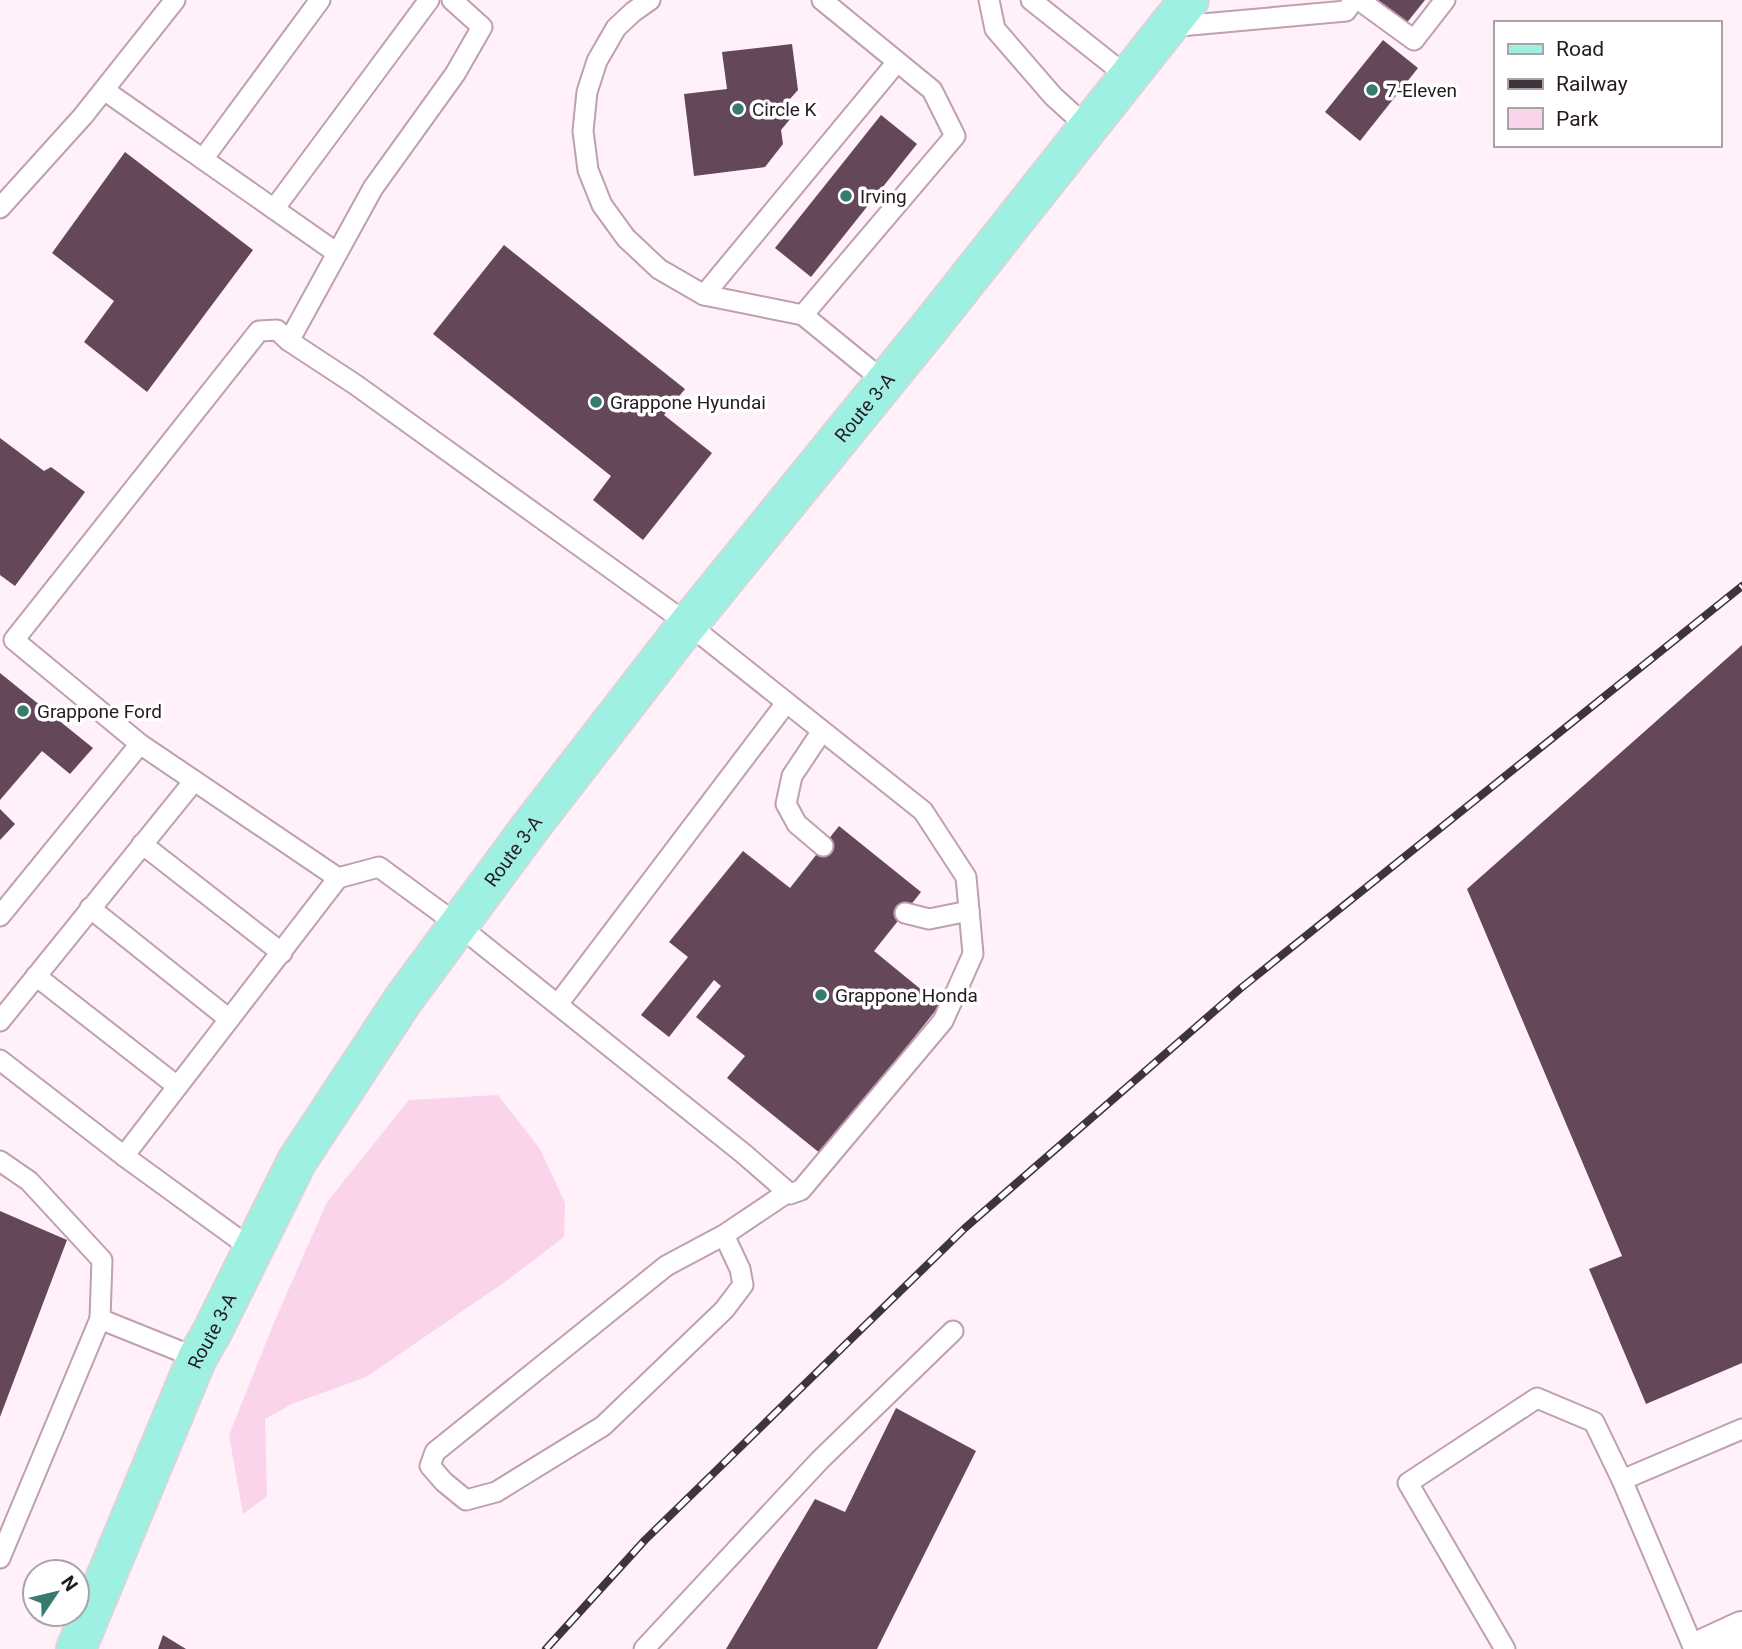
<svg xmlns="http://www.w3.org/2000/svg" width="1742" height="1649" viewBox="0 0 1742 1649" font-family="Roboto,sans-serif">
	<rect width="100%" height="100%" fill="#fff0f9"/>
	<path fill="#f9d4ea" d="M498,1095L540,1149L565,1203L564,1237L502,1284L366,1377L292,1404L265,1419L267,1496L243,1514L229,1435L276,1318L327,1202L409,1100Z"/>
	<g fill="#64485a">
		<path d="M1374,0H1425L1405,25Z"/>
		<path d="M1383,40L1418,68L1360,141L1325,112Z"/>
		<path d="M792,44L798,90L789,100L791,118L781,130L783,144L765,167L694,176L684,94L727,89L722,52Z"/>
		<path d="M881,115L917,144L811,277L775,248Z"/>
		<path d="M125,152L253,250L147,392L84,342L114,301L52,253Z"/>
		<path d="M504,245L685,389L664,415L712,453L643,540L593,500L611,476L433,334Z"/>
		<path d="M0,438L44,471L51,467L85,492L15,586L0,575Z"/>
		<path d="M1742,645V1363L1646,1404L1589,1269L1622,1256L1467,889Z"/>
		<path d="M0,673L93,748L70,774L42,751L0,800Z"/>
		<path d="M0,809L15,824L0,840Z"/>
		<path d="M839,826L921,892L874,951L940,1005L821,1154L727,1078L745,1056L696,1017L721,986L714,980L669,1037L641,1015L688,957L669,942L743,851L790,888Z"/>
		<path d="M0,1211L67,1240L0,1417Z"/>
		<path d="M896,1408L976,1451L877,1649H726L815,1499L845,1512Z"/>
		<path d="M163,1635L186,1649H158Z"/>
	</g>
	<g fill="none" stroke-linecap="round" stroke-linejoin="round">
		<g stroke="#c09fb3" stroke-width="23">
			<g id="service">
				<path d="M650,0L633,12L616,28L597,61L587,92L583,131L588,170L602,205L626,238L659,269L704,295L803,315L885,382"/>
				<path d="M989,0L995,29L1053,96L1087,127"/>
				<path d="M1031,0L1128,77"/>
				<path d="M1359,0L1414,40L1445,0"/>
				<path d="M1169,27L1346,11L1354,0"/>
				<path d="M104,90L337,253"/>
				<path d="M203,159L320,0"/>
				<path d="M0,208L83,116L175,0"/>
				<path d="M274,209L429,0"/>
				<path d="M704,295L897,62"/>
				<path d="M803,315L955,136L932,90L822,0"/>
				<path d="M289,341L373,188L455,74L482,27L452,0"/>
				<path d="M822,731L792,776L786,804L797,824L823,846"/>
				<path d="M142,844L282,953"/>
				<path d="M90,908L229,1019"/>
				<path d="M905,913L929,919L969,911"/>
				<path d="M0,916L140,744L338,878L379,867L458,925L744,1154L790,1194L801,1190L943,1021L973,954L966,877L923,811L688,624L356,385L289,341L277,330L259,331L14,640L140,744"/>
				<path d="M36,976L177,1086"/>
				<path d="M558,1004L786,703"/>
				<path d="M0,1021L194,781"/>
				<path d="M0,1060L124,1156L252,1249"/>
				<path d="M124,1156L338,878"/>
				<path d="M0,1161L29,1181L102,1260L100,1319"/>
				<path d="M724,1235L740,1269L743,1285L724,1310L603,1426L496,1492L466,1500L444,1482L430,1466L435,1452L666,1266L724,1235L788,1192"/>
				<path d="M1622,1480L1694,1649"/>
				<path d="M0,1558L100,1319L197,1358"/>
				<path d="M644,1649L820,1460L953,1331"/>
				<path d="M1505,1649L1408,1483L1537,1398L1594,1422L1622,1480L1742,1429"/>
			</g>
		</g>
		<g stroke="#c09fb3" stroke-width="42">
			<path id="minor" d="M1703,1649L1742,1631"/>
		</g>
		<g stroke="#d8d6d7" stroke-width="42">
			<g id="primary">
				<path id="s1" d="M76,1649L197,1358L212,1332L297,1161L403,1000L529,829L676,639L933,323L1189,0"/>
			</g>
		</g>
		<use href="#service" stroke="#fff" stroke-width="19"/>
		<use href="#minor" stroke="#fff" stroke-width="38"/>
		<use href="#primary" stroke="#9ef0e2" stroke-width="38"/>
		<g stroke="#40343c" stroke-width="8">
			<path id="rail" d="M546,1649L645,1540L965,1228L1241,988L1742,586"/>
		</g>
		<use href="#rail" stroke="#fff" stroke-width="5" stroke-dasharray="16" stroke-linecap="butt"/>
	</g>
	<g fill="#377b6f" stroke="#fff" stroke-width="2.5">
		<circle cx="1372" cy="90" r="7"/>
		<circle cx="738" cy="109" r="7"/>
		<circle cx="846" cy="196" r="7"/>
		<circle cx="596" cy="402" r="7"/>
		<circle cx="23" cy="711" r="7"/>
		<circle cx="821" cy="995" r="7"/>
	</g>
	<g text-anchor="middle" dominant-baseline="central" stroke-width="7" stroke-linejoin="round" paint-order="stroke">
		<g font-size="19" fill="#261a22" stroke="#fff" text-anchor="start">
			<text x="1386" y="90">7-Eleven</text>
			<text x="752" y="109">Circle K</text>
			<text x="860" y="196">Irving</text>
			<text x="610" y="402">Grappone Hyundai</text>
			<text x="37" y="711">Grappone Ford</text>
			<text x="835" y="995">Grappone Honda</text>
		</g>
		<g font-size="19" fill="#261a22" stroke="#fff">
			<text stroke="none"><textPath href="#s1" startOffset="1480">Route 3-A</textPath></text>
			<text stroke="none"><textPath href="#s1" startOffset="914">Route 3-A</textPath></text>
			<text stroke="none"><textPath href="#s1" startOffset="346">Route 3-A</textPath></text>
		</g>
	</g>
	<rect x="1494" y="21" width="228" height="126" fill="#ffffff" stroke="#a8a3a7" stroke-width="2"/>
	<rect x="1508" y="44" width="35" height="10" fill="#9ef0e2" stroke="#a8a3a7" stroke-width="2"/>
	<text x="1556" y="56" font-size="21" fill="#261a22">Road</text>
	<rect x="1508" y="79" width="35" height="10" fill="#40343c" stroke="#a8a3a7" stroke-width="2"/>
	<text x="1556" y="91" font-size="21" fill="#261a22">Railway</text>
	<rect x="1508" y="108" width="35" height="21" fill="#f9d4ea" stroke="#a8a3a7" stroke-width="2"/>
	<text x="1556" y="126" font-size="21" fill="#261a22">Park</text>
	<g transform="translate(56 1593) rotate(55)"><circle r="33" fill="#ffffff" stroke="#a8a3a7" stroke-width="2"/>
	<path d="M0-5L12 26L0 18L-12 26Z" fill="#377b6f"/>
	<text y="-10" font-size="19" font-weight="bold" text-anchor="middle" fill="#261a22">N</text>
	</g>
</svg>
